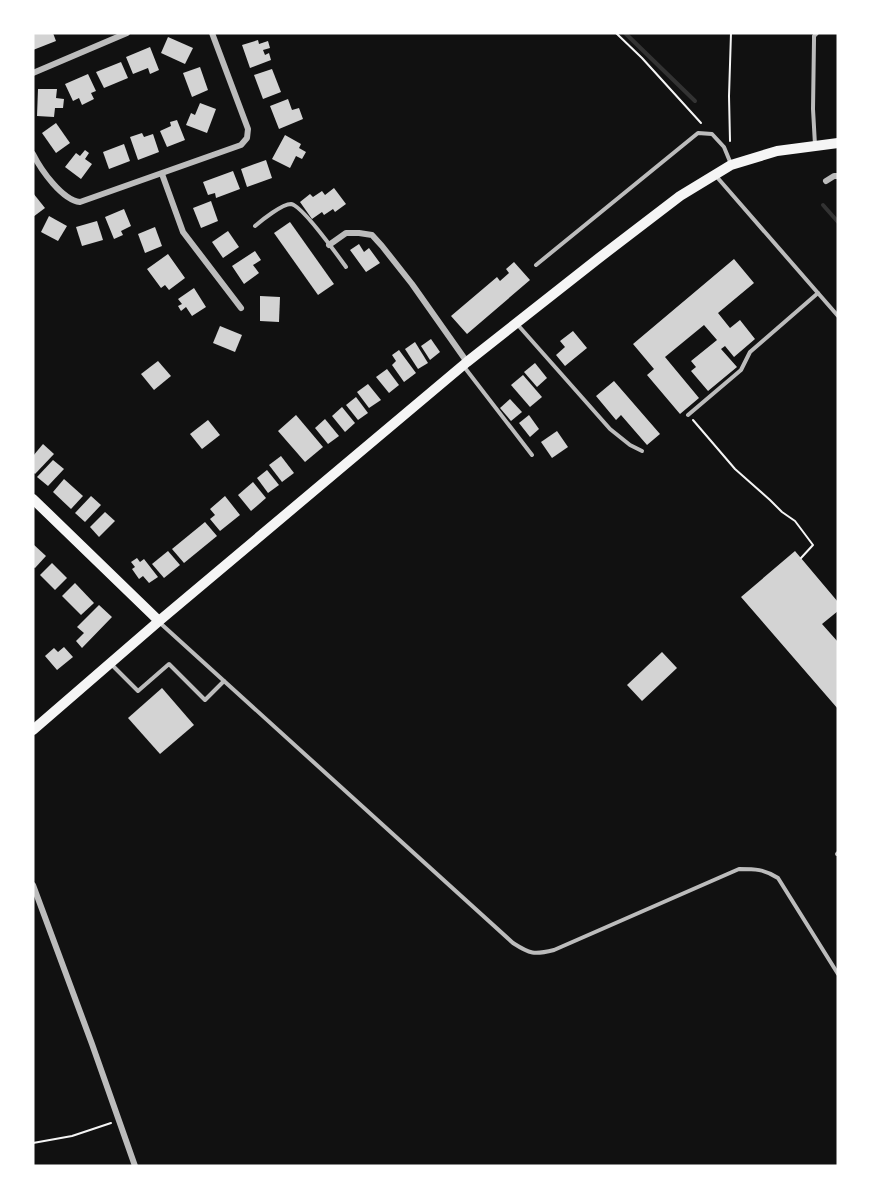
<svg xmlns="http://www.w3.org/2000/svg" width="871" height="1199" viewBox="0 0 871 1199" font-family="'Open Sans',sans-serif">
	<rect width="100%" height="100%" fill="#111"/>
	<g fill="none" stroke-linecap="round" stroke-linejoin="round">
		<g stroke="#333" stroke-width="4">
			<path d="M625,33L695,101"/>
			<path d="M823,205L838,222"/>
		</g>
	</g>
	<g fill="#d3d3d3">
		<path d="M33,33H53L56,41L33,50Z"/>
		<path d="M168,37L193,48L185,64L161,53Z"/>
		<path d="M258,40L259,44L268,41L270,48L263,50L265,55L269,53L271,60L250,68L242,45Z"/>
		<path d="M150,47L159,70L150,74L148,68L133,74L126,57Z"/>
		<path d="M121,62L128,78L104,88L96,72Z"/>
		<path d="M200,67L208,90L192,97L183,73Z"/>
		<path d="M272,69L281,92L263,99L254,75Z"/>
		<path d="M88,74L96,91L91,93L94,99L82,105L79,98L73,101L65,84Z"/>
		<path d="M38,89H57L56,98L64,99L63,108H55L54,117L37,116Z"/>
		<path d="M288,99L292,110L299,108L303,119L279,129L270,106Z"/>
		<path d="M200,103L216,109L207,133L186,125L191,113L195,115Z"/>
		<path d="M177,120L185,140L167,147L160,131L171,126L170,122Z"/>
		<path d="M56,123L70,143L56,153L42,133Z"/>
		<path d="M142,133L144,137L153,134L159,152L138,160L130,137Z"/>
		<path d="M285,135L301,144L299,148L306,152L302,159L296,156L290,168L272,159Z"/>
		<path d="M124,144L130,161L109,169L103,152Z"/>
		<path d="M85,150L89,153L85,159L92,164L81,179L65,167L76,153L80,156Z"/>
		<path d="M266,160L272,178L247,187L241,169Z"/>
		<path d="M233,171L240,189L216,198L215,193L208,195L203,182Z"/>
		<path d="M334,188L346,204L335,212L333,209L324,215L322,212L312,219L300,202L310,194L313,197L322,191L325,195Z"/>
		<path d="M33,193L45,208L33,217Z"/>
		<path d="M211,201L218,221L201,228L193,208Z"/>
		<path d="M124,209L131,226L121,231L123,235L114,239L105,217Z"/>
		<path d="M49,216L67,226L58,241L41,232Z"/>
		<path d="M97,221L103,240L82,246L76,227Z"/>
		<path d="M290,222L334,284L318,295L274,233Z"/>
		<path d="M155,227L162,246L145,253L138,234Z"/>
		<path d="M228,231L239,247L223,258L212,242Z"/>
		<path d="M359,244L364,252L369,248L380,263L366,272L350,250Z"/>
		<path d="M255,251L261,260L253,265L259,273L244,284L232,266Z"/>
		<path d="M168,254L185,278L169,290L165,285L161,288L147,269Z"/>
		<path d="M734,259L754,283L718,313L730,328L740,320L755,339L734,357L725,346L721,349L737,367L708,391L691,371L696,367L691,361L717,340L704,325L665,357L699,398L680,414L647,375L654,369L633,344Z"/>
		<path d="M514,262L530,280L467,334L451,316L497,277L500,281L509,273L506,269Z"/>
		<path d="M194,288L206,307L192,316L186,307L181,311L178,306L182,304L178,299Z"/>
		<path d="M260,296L280,297L279,322L260,321Z"/>
		<path d="M220,326L242,335L235,352L213,343Z"/>
		<path d="M573,331L587,348L565,366L556,355L565,347L560,341Z"/>
		<path d="M431,339L440,352L430,360L421,346Z"/>
		<path d="M415,342L428,363L418,369L405,349Z"/>
		<path d="M399,350L416,373L404,382L392,365L396,361L392,355Z"/>
		<path d="M158,361L171,376L154,390L141,374Z"/>
		<path d="M535,363L547,378L537,387L524,372Z"/>
		<path d="M387,369L399,385L389,393L376,377Z"/>
		<path d="M523,375L542,397L530,407L511,385Z"/>
		<path d="M614,381L660,434L647,445L621,415L616,420L596,396Z"/>
		<path d="M368,384L381,400L369,408L357,392Z"/>
		<path d="M356,397L368,413L358,420L346,405Z"/>
		<path d="M510,399L522,412L511,421L500,408Z"/>
		<path d="M342,407L355,423L345,432L332,416Z"/>
		<path d="M296,415L323,447L305,462L278,431Z"/>
		<path d="M529,415L539,429L530,437L519,423Z"/>
		<path d="M325,419L339,436L328,444L315,428Z"/>
		<path d="M208,420L220,435L202,449L190,434Z"/>
		<path d="M557,431L568,447L552,458L541,442Z"/>
		<path d="M43,444L54,454L35,474L33,472V456Z"/>
		<path d="M281,456L294,473L282,482L269,465Z"/>
		<path d="M53,460L64,469L48,486L37,477Z"/>
		<path d="M267,470L279,485L268,493L257,478Z"/>
		<path d="M64,479L83,496L71,509L53,492Z"/>
		<path d="M253,482L266,498L251,511L238,495Z"/>
		<path d="M91,496L101,505L85,522L75,513Z"/>
		<path d="M225,496L240,515L220,531L210,519L215,515L210,509Z"/>
		<path d="M105,512L115,521L99,537L90,527Z"/>
		<path d="M205,522L217,536L184,563L172,549Z"/>
		<path d="M33,544L46,556L35,568L33,567Z"/>
		<path d="M168,551L180,565L164,578L152,564Z"/>
		<path d="M795,551L838,602V611L822,624L838,642V709L741,597Z"/>
		<path d="M137,558L140,562L144,559L158,577L149,583L143,576L139,579L132,569L135,567L131,562Z"/>
		<path d="M52,563L67,578L55,590L40,575Z"/>
		<path d="M75,583L94,603L81,615L62,596Z"/>
		<path d="M99,605L112,617L82,648L76,641L84,633L77,627Z"/>
		<path d="M64,647L73,657L57,670L45,656L54,648L58,652Z"/>
		<path d="M662,652L677,668L642,701L627,685Z"/>
		<path d="M162,688L194,725L160,754L128,718Z"/>
	</g>
	<g fill="none" stroke-linecap="round" stroke-linejoin="round">
		<g stroke="#f5f5f5" stroke-width="2">
			<path d="M616,33L642,58L701,123"/>
			<path d="M730,141L729,96L731,33"/>
			<path d="M693,420L735,469L770,500L782,512L795,521L813,545L801,558"/>
			<path d="M33,1143L72,1136L111,1123"/>
		</g>
		<g stroke="#bcbcbc" stroke-width="4">
			<path d="M815,145L813,109L814,40V36L817,33"/>
			<path d="M716,176L838,316"/>
			<path d="M255,226C262,220 282,204 291,204C302,205 338,256 346,267"/>
			<path d="M536,265L698,133L712,134L724,147L731,164"/>
			<path d="M517,324L610,429L630,445L642,451"/>
			<path d="M465,368L532,455"/>
			<path d="M688,415L741,370L750,352L818,293"/>
			<path d="M159,622L513,943C530,954 534,955 554,950L739,869C755,869 764,869 778,878L838,974"/>
			<path d="M112,665L138,691L169,664L205,700L224,681"/>
			<path d="M837,854L838,853"/>
		</g>
		<g stroke="#bcbcbc" stroke-width="6">
			<path d="M33,73L127,33"/>
			<path d="M33,154C41,170 62,200 80,202L241,145L247,138L248,129L212,33"/>
			<path d="M162,174L183,232L241,308"/>
			<path d="M826,181L834,176H838"/>
			<path d="M329,245L346,233H359L372,235L382,246L412,284L467,362"/>
			<path d="M33,885L92,1044L135,1166"/>
		</g>
		<path stroke="#f5f5f5" stroke-width="10" d="M33,499L159,621"/>
		<path stroke="#f5f5f5" stroke-width="10" d="M33,730L159,621L467,362L599,258L680,196L731,165L777,151L838,143"/>
	</g>
	<rect width="871" height="1199" fill="none" stroke="#ffffff" stroke-width="69"/>
</svg>
